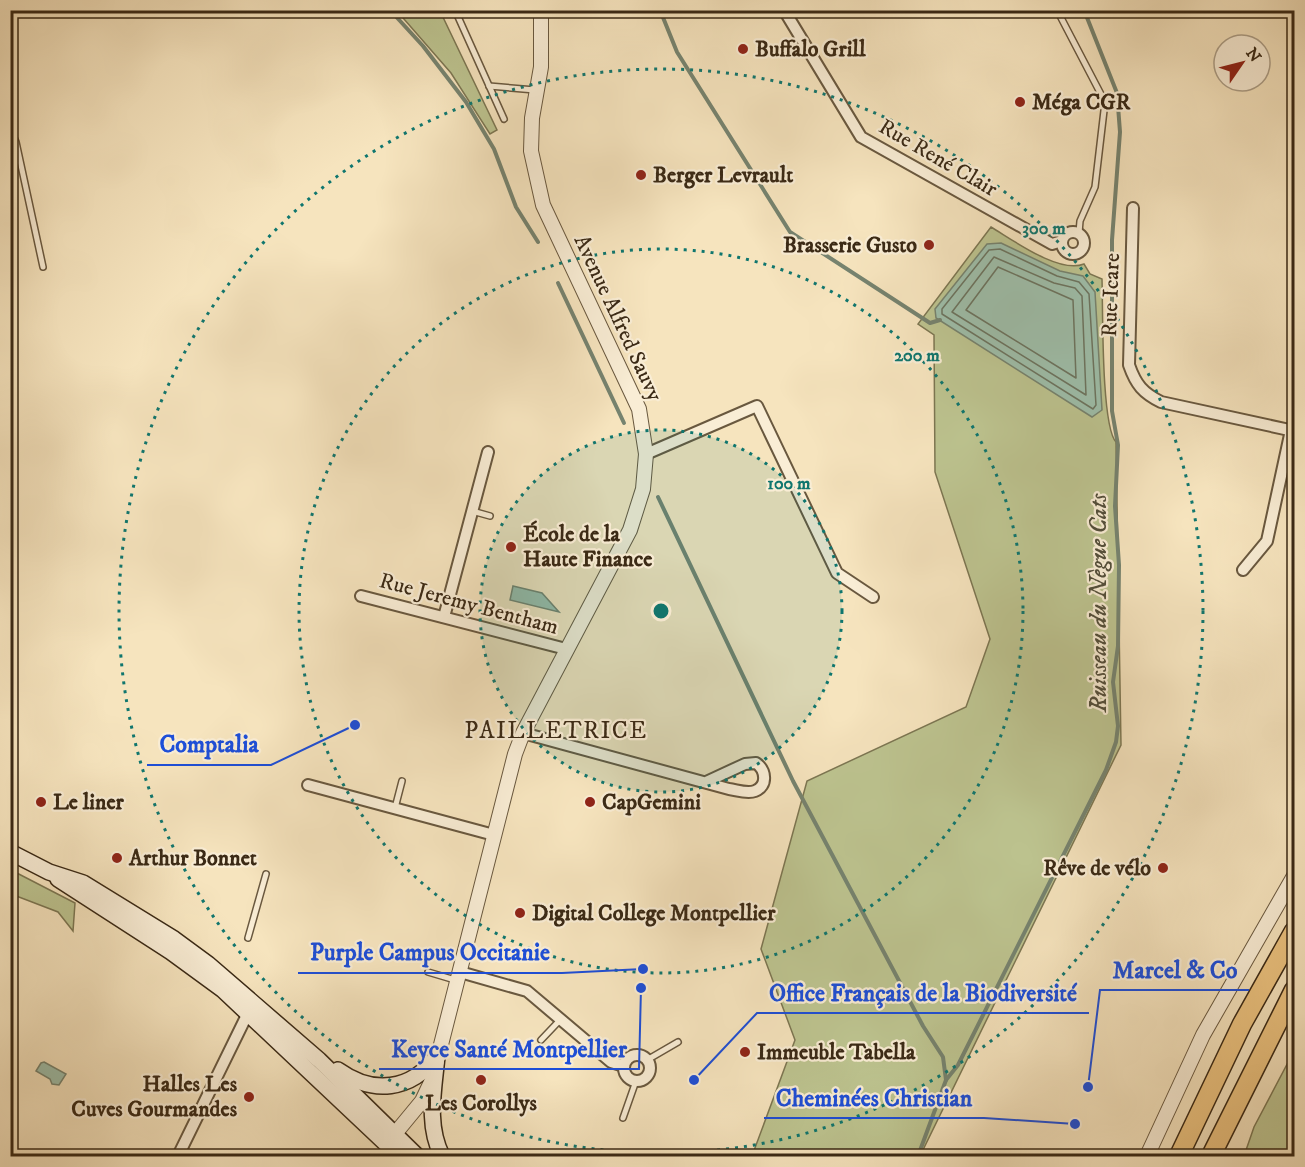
<svg xmlns="http://www.w3.org/2000/svg" width="1305" height="1167" viewBox="0 0 1305 1167" font-family="'IM FELL DW Pica',serif">
	<rect width="100%" height="100%" fill="#f6e4be"/>
	<filter id="stains"><feTurbulence type="fractalNoise" baseFrequency=".00333" numOctaves="4"/><feColorMatrix values="0 0 0 0 .2 0 0 0 0 .09 0 0 0 0 .02 0 0 0 .5 -.17"/></filter>
	<radialGradient id="worn" r=".72"><stop offset=".6" stop-color="#630" stop-opacity="0"/><stop offset="1" stop-color="#630" stop-opacity=".3"/></radialGradient>
	<g fill="#bdc490" stroke="#7c7652" stroke-width="1.5">
		<path d="M397,11H440L497,130L490,134L451,73Z"/>
		<path d="M991,227C1013,240 1059,274 1084,264L1090,274L1102,279C1103,307 1101,426 1116,442L1121,745L920,1156H752L795,1040L761,949L807,781L966,707L990,639L935,472L934,335L918,324Z"/>
		<path d="M11,870L75,903L73,931L58,912L11,894Z"/>
		<path d="M1294,1051V1156H1244L1254,1127Z"/>
	</g>
	<g fill="#9ebfab" stroke="#76836f" stroke-width="1.5">
		<path d="M1001,243L1060,271L1083,276L1095,292L1102,410L1092,417L936,318L935,309L987,244Z"/>
		<path d="M513,586L542,593L559,612L510,600Z"/>
		<path d="M44,1062L66,1074L59,1085L52,1084L50,1079L36,1071L41,1063Z"/>
	</g>
	<g fill="none" stroke-linecap="round" stroke-linejoin="round">
		<g stroke="#6c7460" stroke-width="1.5">
			<path d="M1000,249L1057,276L1079,282L1089,294L1096,405L1093,409L942,314V309L989,250Z"/>
			<path d="M994,257L1054,283L1075,288L1082,296L1086,395L952,312Z"/>
			<path d="M998,267L1073,300L1076,378L966,310Z"/>
		</g>
		<g stroke="#76836f" stroke-width="4">
			<path d="M390,10L423,46L466,102L494,149L516,207L538,242"/>
			<path d="M660,10L677,52L790,232L930,323L940,320"/>
			<path d="M558,283L624,423"/>
			<path d="M658,497L793,781L923,1026L943,1057L946,1080"/>
			<path d="M918,1156L946,1080L958,1065L1106,770L1116,742L1118,726L1113,682L1118,646L1119,565L1115,506L1118,445L1112,411V240L1120,132L1117,93L1084,10"/>
		</g>
		<g stroke="#69583f" stroke-width="8">
			<g id="service">
				<path d="M455,10L504,119"/>
				<path d="M1057,10L1105,102L1095,187L1080,221L1079,233"/>
				<path d="M489,86L535,90"/>
				<path d="M10,128L16,142L43,267"/>
				<path d="M472,511L490,516"/>
				<path d="M395,808L402,781"/>
				<path d="M248,938L266,874"/>
				<path d="M428,972L455,980"/>
				<path d="M541,1040L561,1019"/>
				<path d="M647,1060L678,1042"/>
				<path d="M623,1118L636,1081"/>
			</g>
		</g>
		<g stroke="#69583f" stroke-width="14">
			<g id="minor">
				<path d="M784,10L861,137L1052,244L1062,241"/>
				<path d="M1133,208L1129,365C1136,385 1143,393 1161,402L1294,431"/>
				<circle cx="1073" cy="243" r="11"/>
				<path d="M646,454L757,406L837,573L873,597"/>
				<path d="M1243,570L1267,541L1291,430"/>
				<path d="M361,596L566,649"/>
				<path d="M444,617L488,452"/>
				<path d="M523,733L729,789C737,790 747,794 755,791C768,786 766,770 756,763L745,764L706,782"/>
				<path d="M308,785L494,835"/>
				<path d="M460,972L527,991L611,1062L624,1066"/>
				<circle cx="637" cy="1068" r="13"/>
				<path d="M178,1156L248,1013"/>
			</g>
		</g>
		<g stroke="#69583f" stroke-width="16">
			<g id="tertiary">
				<path d="M389,1141L422,1101L432,1080L515,754L523,733L630,530L643,489L646,454L639,409L543,205L531,151L532,118L541,67V10"/>
				<path d="M1147,1156L1203,1035L1294,876"/>
			</g>
		</g>
		<g stroke="#3a2915" stroke-width="18">
			<g id="secondary">
				<path d="M10,852L49,872L83,883L174,939L208,964L319,1060L417,1156"/>
				<path d="M58,879L171,952L223,990L399,1156"/>
				<path d="M437,1056C434,1090 426,1124 442,1156"/>
				<path d="M338,1070C373,1095 411,1091 437,1056"/>
			</g>
		</g>
		<g stroke="#3a2915" stroke-width="21">
			<g id="trunk">
				<path d="M1179,1156L1242,1024L1294,931"/>
				<path d="M1211,1156L1294,990"/>
			</g>
		</g>
		<use href="#service" stroke="#f9edd5" stroke-width="5"/>
		<use href="#minor" stroke="#f9edd5" stroke-width="10"/>
		<use href="#tertiary" stroke="#f9edd5" stroke-width="14"/>
		<use href="#secondary" stroke="#f9edd5" stroke-width="15"/>
		<use href="#trunk" stroke="#ebc27f" stroke-width="18"/>
	</g>
	<circle cx="661" cy="611" r="181" fill="#0f766e" fill-opacity=".12"/>
	<g fill="none" stroke="#0f766e" stroke-width="3" stroke-dasharray="3 6">
		<circle cx="661" cy="611" r="181"/>
		<circle cx="661" cy="611" r="362"/>
		<circle cx="661" cy="611" r="542"/>
	</g>
	<g fill="#8f2418" stroke="#f9edd5" stroke-width="2">
		<circle cx="743" cy="49" r="6"/>
		<circle cx="1020" cy="102" r="6"/>
		<circle cx="641" cy="175" r="6"/>
		<circle cx="929" cy="245" r="6"/>
		<circle cx="511" cy="547" r="6"/>
		<circle cx="41" cy="802" r="6"/>
		<circle cx="590" cy="802" r="6"/>
		<circle cx="117" cy="858" r="6"/>
		<circle cx="1163" cy="868" r="6"/>
		<circle cx="520" cy="913" r="6"/>
		<circle cx="745" cy="1052" r="6"/>
		<circle cx="481" cy="1080" r="6"/>
		<circle cx="249" cy="1097" r="6"/>
	</g>
	<g text-anchor="middle" dominant-baseline="central" stroke-width="4.5" stroke-linejoin="round" paint-order="stroke">
		<g font-size="22" font-weight="bold" fill="#3a2915" stroke="#f9edd5" text-anchor="start">
			<text x="755" y="49">Buffalo Grill</text>
			<text x="1032" y="102">Méga CGR</text>
			<text x="653" y="175">Berger Levrault</text>
			<text x="917" y="245" text-anchor="end">Brasserie Gusto</text>
			<text x="523" y="534">École de la<tspan x="523" dy="25">Haute Finance</tspan></text>
			<text x="53" y="802">Le liner</text>
			<text x="602" y="802">CapGemini</text>
			<text x="129" y="858">Arthur Bonnet</text>
			<text x="1151" y="868" text-anchor="end">Rêve de vélo</text>
			<text x="532" y="913">Digital College Montpellier</text>
			<text x="757" y="1052">Immeuble Tabella</text>
			<text x="237" y="1084" text-anchor="end">Halles Les<tspan x="237" dy="25">Cuves Gourmandes</tspan></text>
			<text x="481" y="1103" text-anchor="middle">Les Corollys</text>
		</g>
		<g font-size="22" fill="#3a2915" stroke="#f9edd5">
			<text transform="translate(938 158) rotate(30)">Rue René Clair</text>
			<text transform="translate(1111 295) rotate(-88)">Rue Icare</text>
			<text transform="translate(618 318) rotate(65)">Avenue Alfred Sauvy</text>
			<text transform="translate(469 604) rotate(15)">Rue Jeremy Bentham</text>
		</g>
		<g font-size="24" font-style="italic" fill="#534e3a" stroke="#f9edd5">
			<text transform="translate(1099 603) rotate(-90)">Ruisseau du Nègue Cats</text>
		</g>
		<g font-size="24" letter-spacing="1.5" fill="#3a2915" stroke="#f9edd5">
			<text x="556" y="731">PAILLETRICE</text>
		</g>
	</g>
	<circle cx="661" cy="611" r="9" fill="#0f766e" stroke="#f9edd5" stroke-width="3"/>
	<g font-size="18" text-anchor="middle" font-weight="bold" fill="#0f766e" stroke="#f9edd5" stroke-width="4.5" stroke-linejoin="round" paint-order="stroke">
		<text x="1044" y="234">300 m</text>
		<text x="917" y="361">200 m</text>
		<text x="789" y="489">100 m</text>
	</g>
	<path fill="none" stroke="#1d4ed8" stroke-width="2" d="M355 725L271 765H147M643 969L562 973H298M1088 1087L1100 990H1249M694 1080L757 1013H1089M641 988L639 1069H379M1075 1124L984 1118H764"/>
	<g fill="#1d4ed8" stroke="#f9edd5" stroke-width="2">
		<circle cx="355" cy="725" r="6"/>
		<circle cx="643" cy="969" r="6"/>
		<circle cx="1088" cy="1087" r="6"/>
		<circle cx="694" cy="1080" r="6"/>
		<circle cx="641" cy="988" r="6"/>
		<circle cx="1075" cy="1124" r="6"/>
	</g>
	<g font-size="24" text-anchor="middle" font-weight="bold" fill="#1d4ed8" stroke="#f9edd5" stroke-width="4.5" stroke-linejoin="round" paint-order="stroke">
		<text x="209" y="752">Comptalia</text>
		<text x="430" y="960">Purple Campus Occitanie</text>
		<text x="1175" y="978">Marcel &amp; Co</text>
		<text x="923" y="1001">Office Français de la Biodiversité</text>
		<text x="509" y="1057">Keyce Santé Montpellier</text>
		<text x="874" y="1106">Cheminées Christian</text>
	</g>
	<rect width="1305" height="1167" fill="none" stroke="#f6e4be" stroke-width="36"/>
	<rect x="12" y="12" width="1281" height="1143" fill="none" stroke="#3a2915" stroke-width="3"/>
	<rect x="18" y="18" width="1269" height="1131" fill="none" stroke="#3a2915" stroke-width="1.5"/>
	<g transform="translate(1242 63) rotate(55)"><circle r="28" fill="#f9edd5" stroke="#ad9f88" stroke-width="1.5"/>
	<path d="M0-4.5L10 22L0 15L-10 22Z" fill="#8f2418"/>
	<text y="-9" font-size="16" font-weight="bold" text-anchor="middle" fill="#3a2915">N</text>
	</g>
	<rect width="100%" height="100%" filter="url(#stains)"/>
	<rect width="100%" height="100%" fill="url(#worn)"/>
</svg>
